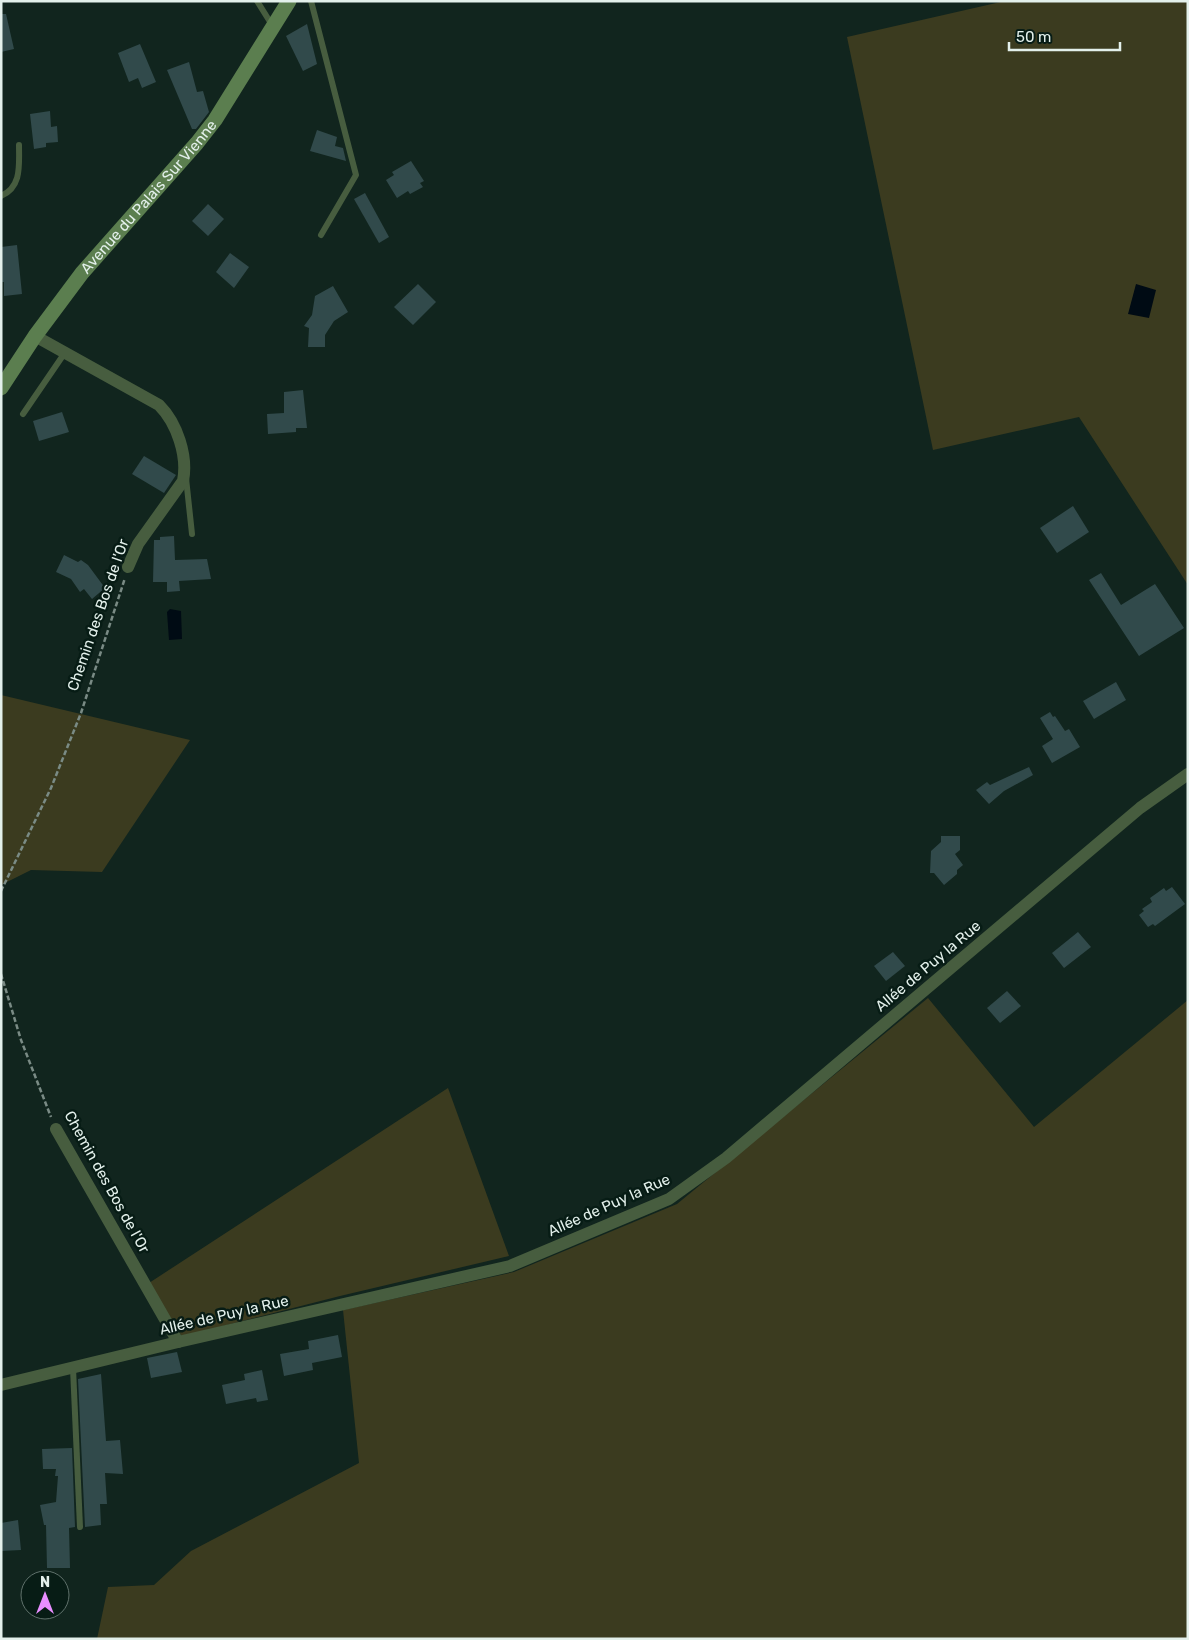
<svg xmlns="http://www.w3.org/2000/svg" width="1189" height="1640" viewBox="0 0 1189 1640" font-family="Rubik,sans-serif">
	<rect width="100%" height="100%" fill="#11251e"/>
	<g fill="#3b3b1f">
		<path d="M1005,1H1188V585L1079,417L933,450L847,37Z"/>
		<path d="M1,695L190,740L102,872L31,870L1,885Z"/>
		<path d="M928,998L1034,1127L1188,1000V1639H97L108,1587L154,1585L191,1551L359,1463L343,1310L514,1272L677,1204Z"/>
		<path d="M448,1088L509,1256L340,1296L188,1335H181L149,1283Z"/>
	</g>
	<g fill="#000b14">
		<path d="M1136,284L1156,290L1149,318L1128,314Z"/>
		<path d="M170,609L181,611L182,639L169,640L167,612Z"/>
	</g>
	<g fill="#314a4b">
		<path d="M1,14H6L14,49L1,52Z"/>
		<path d="M307,24L317,64L303,71L286,36Z"/>
		<path d="M140,44L156,82L142,88L138,78L129,82L118,53Z"/>
		<path d="M189,62L197,92L203,91L209,112L196,129H192L167,70Z"/>
		<path d="M50,111L51,127L57,126L58,142L46,143V147L34,149L30,114Z"/>
		<path d="M317,130L337,137L335,146L343,148L346,161L310,151Z"/>
		<path d="M411,161L424,181L420,183L423,187L410,194L408,191L397,198L386,180L394,175L392,172Z"/>
		<path d="M365,193L389,237L379,243L354,199Z"/>
		<path d="M208,204L224,219L208,236L192,221Z"/>
		<path d="M17,245L22,294L4,296V282H1V247Z"/>
		<path d="M230,253L249,267L234,288L216,272Z"/>
		<path d="M418,284L436,302L413,325L394,307Z"/>
		<path d="M333,286L348,312L334,321L325,335V347H308L309,328L304,326L312,315L315,296Z"/>
		<path d="M303,390L307,428H296V432L268,434L267,414L284,413V392Z"/>
		<path d="M62,412L69,432L39,441L33,421Z"/>
		<path d="M144,456L176,475L164,493L132,474Z"/>
		<path d="M1073,506L1089,532L1057,553L1040,528Z"/>
		<path d="M174,536L175,560L207,559L211,579L179,581L180,591L167,592V582H153L154,540H160V537Z"/>
		<path d="M64,555L78,562L81,560L88,565L105,588L92,599L84,589L80,592L71,579L56,572Z"/>
		<path d="M1101,573L1121,605L1155,584L1184,628L1139,656L1089,580Z"/>
		<path d="M1116,682L1126,700L1094,719L1083,701Z"/>
		<path d="M1050,712L1053,717L1055,716L1065,731L1069,729L1080,747L1052,763L1042,746L1053,739L1040,718Z"/>
		<path d="M1029,767L1033,775L1004,791L989,804L976,790L987,782L990,785Z"/>
		<path d="M941,836H960V850L955,854L963,865L957,870V874L944,885L934,873H930L931,851L941,842Z"/>
		<path d="M1172,887L1185,904L1155,926L1153,924L1148,927L1139,915L1144,911L1142,909L1152,902L1150,898L1164,888L1166,891Z"/>
		<path d="M1078,932L1091,947L1064,968L1052,953Z"/>
		<path d="M893,952L905,966L886,981L874,966Z"/>
		<path d="M1007,991L1021,1006L1000,1023L987,1008Z"/>
		<path d="M338,1335L342,1357L312,1363L313,1370L284,1376L280,1354L309,1349L308,1341Z"/>
		<path d="M177,1352L182,1372L151,1378L147,1358Z"/>
		<path d="M262,1370L268,1400L257,1402L256,1398L226,1404L222,1385L245,1380L244,1374Z"/>
		<path d="M101,1374L106,1441L120,1440L123,1474L105,1473L107,1504H100L101,1525L85,1527L78,1379Z"/>
		<path d="M72,1448L75,1527L69,1528L70,1568H47L46,1525H44L40,1505L56,1502L58,1476H55L56,1469H43L42,1449Z"/>
		<path d="M18,1520L21,1550L1,1551V1523Z"/>
	</g>
	<g fill="none" stroke-linecap="round" stroke-linejoin="round">
		<g stroke="#7a8b85" stroke-width="2.5" stroke-dasharray="5 2.5" stroke-linecap="butt">
			<path d="M1,891L51,788L81,713L125,578"/>
			<path d="M1,974L21,1040L51,1117"/>
		</g>
		<g stroke="#475d3f" stroke-width="6">
			<path d="M257,1L272,25"/>
			<path d="M311,1L356,175L321,235"/>
			<path d="M1,196C22,187 19,165 19,145"/>
			<path d="M23,414L64,354"/>
			<path d="M186,478L192,534"/>
			<path d="M73,1368L80,1527"/>
		</g>
		<g stroke="#475d3f" stroke-width="12">
			<path d="M35,336L159,405C177,423 188,456 183,481L138,544L128,567"/>
			<path d="M56,1129L178,1342"/>
			<path d="M1,1385L178,1342L510,1266L669,1199L726,1158L1140,808L1188,774"/>
		</g>
		<path stroke="#5b7e4f" stroke-width="15" id="s1" d="M1,388L35,336L82,273L197,143L215,120L289,1"/>
	</g>
	<g text-anchor="middle" dominant-baseline="central" stroke-width="5" stroke-linejoin="round" paint-order="stroke">
		<g font-size="15" fill="#e3f0eb" stroke="#071c15">
			<text stroke="none"><textPath href="#s1" startOffset="242">Avenue du Palais Sur Vienne</textPath></text>
			<text transform="translate(98 615) rotate(-71)">Chemin des Bos de l'Or</text>
			<text transform="translate(928 966) rotate(-40)">Allée de Puy la Rue</text>
			<text transform="translate(107 1182) rotate(61)">Chemin des Bos de l'Or</text>
			<text transform="translate(609 1205) rotate(-24)">Allée de Puy la Rue</text>
			<text transform="translate(224 1315) rotate(-13)">Allée de Puy la Rue</text>
		</g>
	</g>
	<rect width="1189" height="1640" fill="none" stroke="#e3f0eb" stroke-width="5"/>
	<g transform="translate(45 1595)"><circle r="24" fill="#071c15" stroke="#5f716b"/>
	<path d="M0-4L9 19L0 12L-9 19Z" fill="#e88eff"/>
	<text y="-8" font-size="14" font-weight="bold" text-anchor="middle" fill="#e3f0eb">N</text>
	</g>
	<path d="M1009 42v8h111v-8" fill="none" stroke="#e3f0eb" stroke-width="2.5"/>
	<text x="1016" y="42" font-size="15" fill="#e3f0eb" stroke="#071c15" stroke-width="4" paint-order="stroke">50 m</text>
</svg>
